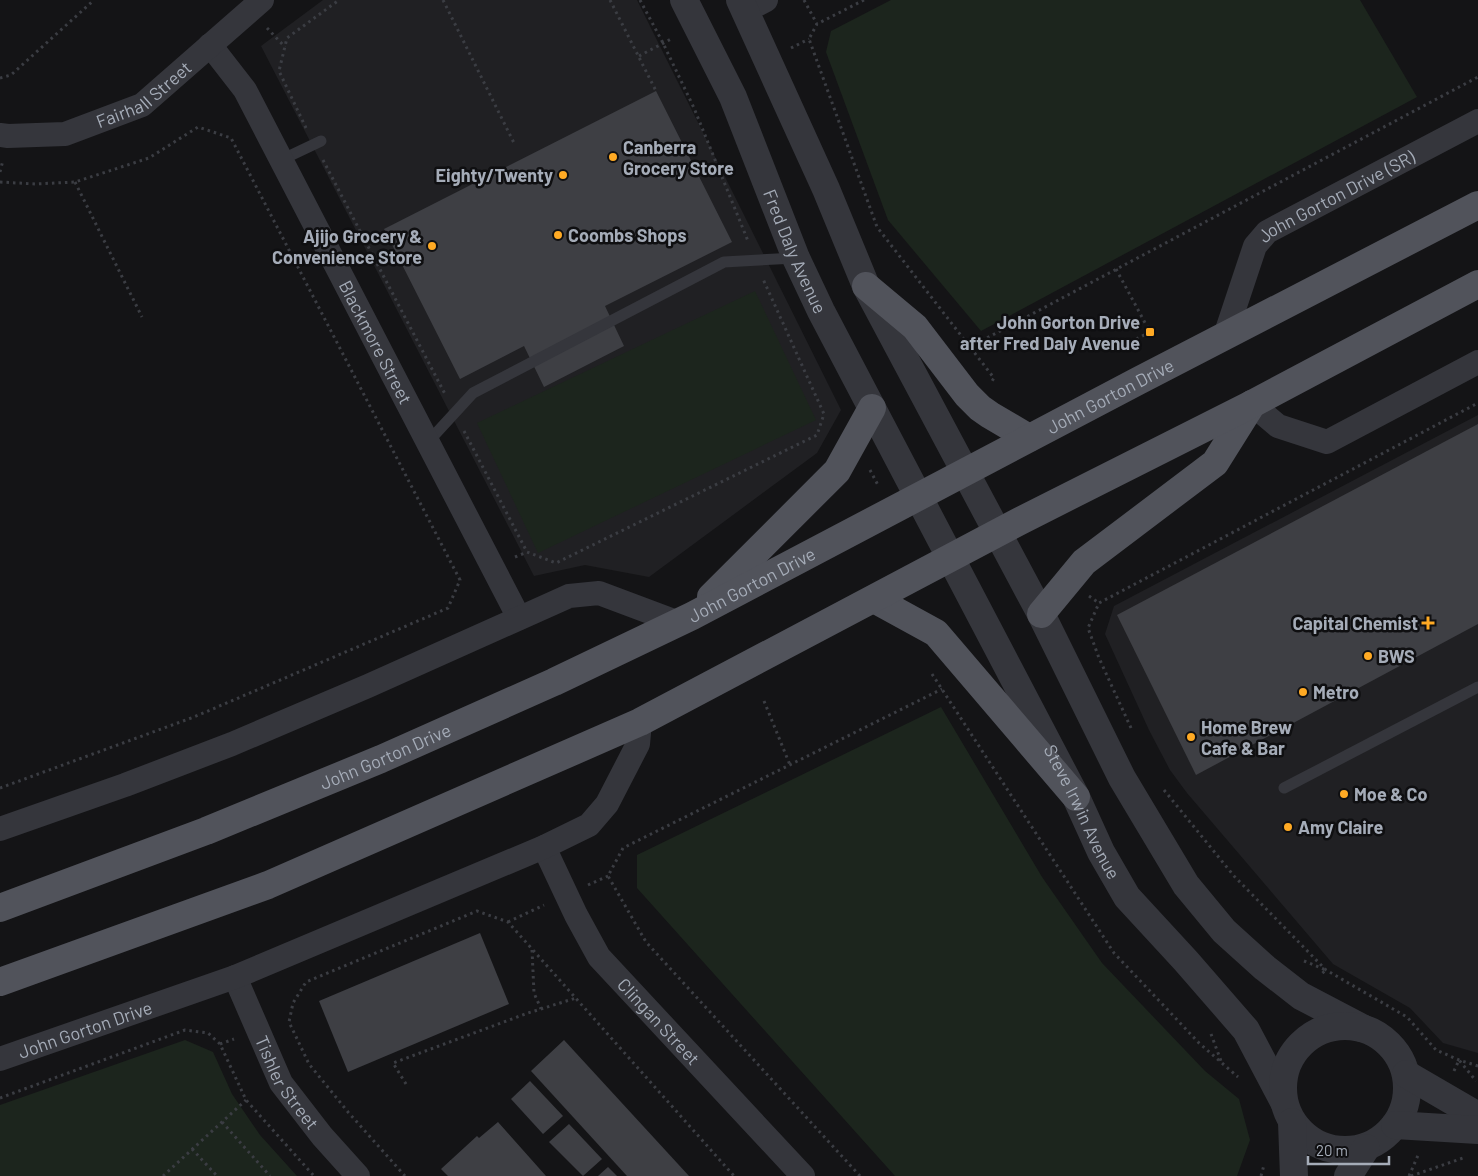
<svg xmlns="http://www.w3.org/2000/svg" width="1478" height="1176" viewBox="0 0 1478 1176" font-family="Barlow,sans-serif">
	<rect width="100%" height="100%" fill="#141416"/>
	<g fill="#202023">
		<path d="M323,0H637L841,410L817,453L649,577L585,565L534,576L261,46Z"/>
		<path d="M1478,415V1053L1443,1043L1410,1008L1333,964L1187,793L1170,770L1149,730L1105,634L1114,606Z"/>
	</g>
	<g fill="#1c251d">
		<path d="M891,0H1360L1417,97L981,331L888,220L826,52L831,31Z"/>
		<path d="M755,291L816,420L538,553L477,423Z"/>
		<path d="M941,707L1042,877L1102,963L1205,1071L1239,1099L1250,1140L1237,1176H895L637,888V855Z"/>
		<path d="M185,1040L213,1052L232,1094L260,1135L297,1176H0V1105Z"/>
	</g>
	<g fill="#3e3f44">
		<path d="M656,91L732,242L605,306L624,346L544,387L524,346L460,379L384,229Z"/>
		<path d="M1478,424V624L1196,775L1117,615Z"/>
		<path d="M480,933L509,1004L348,1072L319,1001Z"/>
		<path d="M564,1040L689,1176H627L531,1071Z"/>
		<path d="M530,1081L563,1116L543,1134L511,1099Z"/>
		<path d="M498,1122L546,1176H448L441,1169L477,1136L479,1138Z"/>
		<path d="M569,1124L602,1159L583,1176L549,1142Z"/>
		<path d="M608,1167L617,1176H598Z"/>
	</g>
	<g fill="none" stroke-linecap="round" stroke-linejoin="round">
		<g stroke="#3b3d43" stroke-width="3" stroke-dasharray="2.5 4" stroke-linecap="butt">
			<path d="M443,0L515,145"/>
			<path d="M610,0L656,91"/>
			<path d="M640,0L663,43L694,108L748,241"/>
			<path d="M804,0L817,24"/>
			<path d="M864,0L817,24L809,39L877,227L994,378L992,381"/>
			<path d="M267,28L285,47"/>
			<path d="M791,48L809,39"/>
			<path d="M639,56L673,38"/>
			<path d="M0,78L11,75L94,0"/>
			<path d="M306,128L279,71L287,38L339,0"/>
			<path d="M323,160L445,394"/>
			<path d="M0,172L3,160"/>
			<path d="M0,182L35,184L75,182L149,158L198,127L231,138L460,580L448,608L194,717L0,788"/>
			<path d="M75,182L142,317"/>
			<path d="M1116,269L1150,332L1121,347"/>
			<path d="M970,347L1478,77"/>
			<path d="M464,431L527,552L556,563L817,435L824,414L763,279"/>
			<path d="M870,470L879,487"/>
			<path d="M515,557L527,552"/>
			<path d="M1089,596L1099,603"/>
			<path d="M932,674L1114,953L1199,1043L1238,1077"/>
			<path d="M764,701L790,765"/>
			<path d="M1131,728L1099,658L1088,628L1099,603L1478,403"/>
			<path d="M1164,790L1234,876L1326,970L1407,1017L1436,1050L1459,1060L1478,1066"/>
			<path d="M588,885L608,876"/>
			<path d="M508,922L544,905"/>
			<path d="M532,950L534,993L541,1009"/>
			<path d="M1304,961L1326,970L1320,975"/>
			<path d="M1211,1034L1221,1061"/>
			<path d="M220,1044L234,1039"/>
			<path d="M1454,1071L1459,1060L1476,1081"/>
			<path d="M406,1084L393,1063L528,1013L576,998"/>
			<path d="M0,1098L185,1030L208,1033L220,1044L246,1100L314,1176"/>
			<path d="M222,1122L270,1176"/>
			<path d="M192,1149L217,1176"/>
			<path d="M163,1176L246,1100"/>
			<path d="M405,1176L348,1112L309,1064L289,1022L293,1003L306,982L477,911L508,922L734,1176"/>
			<path d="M860,1176L646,942L608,876L623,848L942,689"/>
			<path d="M1261,1176L1264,1165"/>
			<path d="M1409,1176L1419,1153"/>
			<path d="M1411,1176L1463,1158"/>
		</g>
		<g stroke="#35363c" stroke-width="11">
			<path d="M281,160L321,141"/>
			<path d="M428,442L473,393L724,262L795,258"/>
			<path d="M1284,788L1478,687"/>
		</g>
		<g stroke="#35363c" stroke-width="24">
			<path d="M745,11L766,0"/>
			<path id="s1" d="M210,45L245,90L519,618"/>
			<path id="s2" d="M0,135L8,136L65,134L142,105L262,0"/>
			<path id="s3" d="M1225,336L1255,246L1267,232L1478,121"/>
			<path d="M1252,404L1278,426L1327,442L1478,362"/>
			<path d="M0,829L125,785L232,744L368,686L569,596L599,593L679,623"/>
			<path id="s4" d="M544,847L576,915L599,957L803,1176"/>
			<path id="s5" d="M235,977L281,1083L322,1136L358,1176"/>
			<path id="s6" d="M0,1059L235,977L544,847L589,825L607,804L638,744L640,722"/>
		</g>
		<g stroke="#35363c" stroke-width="28">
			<path id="s7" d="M684,0L733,97L796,258L821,311L1076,797L1101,852L1127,897L1186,961L1246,1030L1284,1102"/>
			<path d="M740,0L826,189L866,286L1041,614L1122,778L1186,885L1224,931L1265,968L1301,996L1362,1028"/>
			<circle cx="1345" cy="1088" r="62"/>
			<path d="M1406,1074L1478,1116"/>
			<path d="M1292,1122L1294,1176"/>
			<path d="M1395,1125L1478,1130"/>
			<path d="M1348,1176L1366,1148"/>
		</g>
		<g stroke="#51535b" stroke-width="28">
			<path d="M866,286L915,327L967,395L980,408L990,415L1029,438"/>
			<path d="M711,597L837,471L872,408"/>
			<path d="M874,599L936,633L1076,797"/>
			<path d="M1041,614L1084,562L1215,463L1252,404"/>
			<path id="s8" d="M0,908L206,831L381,759L554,682L692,616L1138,381L1478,205"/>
			<path d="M0,982L268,885L640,722L1020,521L1252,404L1478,284"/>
		</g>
	</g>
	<g fill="#ffaa24" stroke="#0f0f11" stroke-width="2">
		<circle cx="613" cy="157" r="5"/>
		<circle cx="563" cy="175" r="5"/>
		<circle cx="558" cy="235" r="5"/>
		<circle cx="432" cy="246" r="5"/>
		<rect x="1145" y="327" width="10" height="10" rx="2.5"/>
		<path d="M1425.5 615.5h5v5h5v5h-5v5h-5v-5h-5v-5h5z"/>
		<circle cx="1368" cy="656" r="5"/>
		<circle cx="1303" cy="692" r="5"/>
		<circle cx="1191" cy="737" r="5"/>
		<circle cx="1344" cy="794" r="5"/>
		<circle cx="1288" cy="827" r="5"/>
	</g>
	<g text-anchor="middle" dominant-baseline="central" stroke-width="5" stroke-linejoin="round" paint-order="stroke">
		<g font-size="18" fill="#a5acb8" stroke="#0f0f11">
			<text stroke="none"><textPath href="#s2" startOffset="154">Fairhall Street</textPath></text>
			<text stroke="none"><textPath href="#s3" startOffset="191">John Gorton Drive (SR)</textPath></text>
			<text stroke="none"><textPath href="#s7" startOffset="275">Fred Daly Avenue</textPath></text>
			<text stroke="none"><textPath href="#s1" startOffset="341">Blackmore Street</textPath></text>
			<text stroke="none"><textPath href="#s8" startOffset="1224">John Gorton Drive</textPath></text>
			<text stroke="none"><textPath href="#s8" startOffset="819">John Gorton Drive</textPath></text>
			<text stroke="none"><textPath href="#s8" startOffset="414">John Gorton Drive</textPath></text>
			<text stroke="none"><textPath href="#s7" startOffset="905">Steve Irwin Avenue</textPath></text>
			<text stroke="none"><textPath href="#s4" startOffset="211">Clingan Street</textPath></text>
			<text stroke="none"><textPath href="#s6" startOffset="90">John Gorton Drive</textPath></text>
			<text stroke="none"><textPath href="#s5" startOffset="118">Tishler Street</textPath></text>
		</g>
		<g font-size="18" font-weight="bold" fill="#a5acb8" stroke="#0f0f11" text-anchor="start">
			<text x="623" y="147">Canberra<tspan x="623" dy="21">Grocery Store</tspan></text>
			<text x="553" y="175" text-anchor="end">Eighty/Twenty</text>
			<text x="568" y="235">Coombs Shops</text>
			<text x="422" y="236" text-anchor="end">Ajijo Grocery &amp;<tspan x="422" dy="21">Convenience Store</tspan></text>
			<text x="1140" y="322" text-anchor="end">John Gorton Drive<tspan x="1140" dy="21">after Fred Daly Avenue</tspan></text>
			<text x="1418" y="623" text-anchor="end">Capital Chemist</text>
			<text x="1378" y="656">BWS</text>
			<text x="1313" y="692">Metro</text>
			<text x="1201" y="727">Home Brew<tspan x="1201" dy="21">Cafe &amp; Bar</tspan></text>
			<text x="1354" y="794">Moe &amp; Co</text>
			<text x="1298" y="827">Amy Claire</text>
		</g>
	</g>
	<path d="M1308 1156v8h81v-8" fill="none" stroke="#a5acb8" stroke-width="2.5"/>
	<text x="1316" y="1156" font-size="15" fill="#a5acb8" stroke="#0f0f11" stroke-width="4" paint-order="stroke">20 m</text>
</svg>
